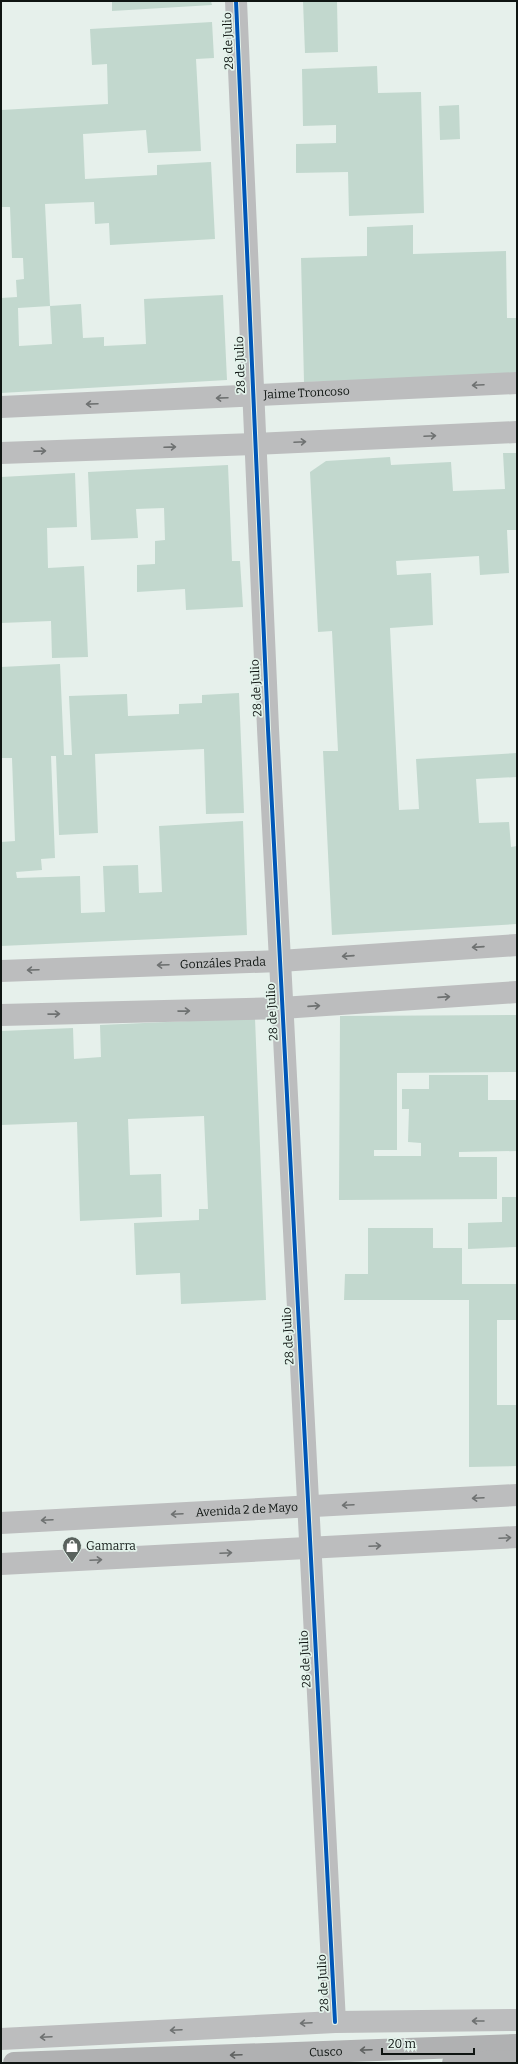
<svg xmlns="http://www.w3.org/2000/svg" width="518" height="2064" viewBox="0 0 518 2064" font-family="Bitter,serif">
	<rect width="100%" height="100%" fill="#e6f0eb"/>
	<g fill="#c2d8ce">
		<path d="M112,1H211L212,5L112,11Z"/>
		<path d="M303,1H337L338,52L305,53Z"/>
		<path d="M212,22L214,58L196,59L201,151L148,153L146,130L83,134L85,179L157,175V165L211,162L215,239L110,245L109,223L95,224L94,202L45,204L50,306L18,308L19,346L52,344L50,306L81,304L83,338L104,337V346L146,344L144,299L223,295L227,380L1,393V298L17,297L16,280L24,279L23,258H12L10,207H1V110L108,104L107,64L92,65L90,29Z"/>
		<path d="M377,66L378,93L421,92L424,213L349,216L348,172L296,173V144L336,143V125L303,126L302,69Z"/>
		<path d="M459,105L460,139L440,140L439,106Z"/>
		<path d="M413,225V254L506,251L507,318H517V376L304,382L301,258L367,256V227Z"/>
		<path d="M503,453H517V530H507L509,573L480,575L479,556L396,561L397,575L431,573L433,625L390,628L399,810L419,809L416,759L517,753V777L476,779L479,823L509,822L511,847L517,846V924L332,935L323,751H338L332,631L318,632L310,472L326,461L390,457L391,465L451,462L453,491L505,489Z"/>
		<path d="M228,465L232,561H240L243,607L186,610L185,589L137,592V565L155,564V541L165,540L164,508L136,509L138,538L91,540L88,472Z"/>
		<path d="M75,473L77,527L47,528L48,568L84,566L88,657L52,658L51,621L1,623V477Z"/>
		<path d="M60,664L64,755H72L69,696L127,694L128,716L179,714V704L202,703V695L239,693L244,813L206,814L204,749L95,754L98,833L59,835L56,756H51L55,858L41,859L42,870L16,872L17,878L80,876L81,913L105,912L103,866L138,865L139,893L162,892L159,826L243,821L247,935L1,946V842L15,841L12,758H1V667Z"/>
		<path d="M517,1015V1072L397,1073V1150H374V1156H421V1143L408,1142L409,1109H402V1089H429V1075H488V1100H517V1151L459,1152V1157H497V1199L339,1200L340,1016Z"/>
		<path d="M255,1018L266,1300L181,1304L180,1273L136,1275L134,1223L199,1220V1209H208L204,1116L128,1119L130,1175L161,1174L162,1217L80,1221L77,1122L1,1125V1031L73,1028L74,1059L101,1057L100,1025Z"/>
		<path d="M502,1197H517V1247L468,1249V1223L502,1222Z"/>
		<path d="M368,1228H433V1248H462V1284H517V1320H497V1405H517V1466L469,1467V1300H344L345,1274H368Z"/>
	</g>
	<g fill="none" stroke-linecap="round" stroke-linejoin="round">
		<g stroke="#bcbdbe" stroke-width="22">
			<path d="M236,1C263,675 298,1348 335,2022"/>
			<path id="s1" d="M1,407L517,383"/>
			<path d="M1,453L254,444L517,432"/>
			<path id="s2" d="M1,971L280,961L517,945"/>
			<path d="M1,1015L282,1008L517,992"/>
			<path id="s3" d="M1,1523L517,1495"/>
			<path d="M1,1564L517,1537"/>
			<path d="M1,2039L335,2022L517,2020"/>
		</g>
		<g stroke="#b0b1b2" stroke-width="22">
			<path id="s4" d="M14,2063L517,2045"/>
			<path d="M453,2063L517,2061"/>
		</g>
		<g stroke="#e3f3eb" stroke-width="6">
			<path id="cycleway" d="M236,1C263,675 298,1348 335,2022"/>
		</g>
		<use href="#cycleway" stroke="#0057b8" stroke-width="4"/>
	</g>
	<defs><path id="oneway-shaft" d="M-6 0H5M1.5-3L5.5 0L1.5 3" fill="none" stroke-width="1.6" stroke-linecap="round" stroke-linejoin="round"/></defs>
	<g stroke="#6e7171">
		<use href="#oneway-shaft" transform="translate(478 385) rotate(177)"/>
		<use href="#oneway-shaft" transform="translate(222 398) rotate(178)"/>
		<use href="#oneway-shaft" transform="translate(92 404) rotate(178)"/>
		<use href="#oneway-shaft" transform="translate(430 436) rotate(-3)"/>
		<use href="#oneway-shaft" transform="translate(300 442) rotate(-3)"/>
		<use href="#oneway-shaft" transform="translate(170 447) rotate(-2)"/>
		<use href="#oneway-shaft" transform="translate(40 451) rotate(-2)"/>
		<use href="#oneway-shaft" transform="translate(478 947) rotate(176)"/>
		<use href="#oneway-shaft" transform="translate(348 956) rotate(176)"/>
		<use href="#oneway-shaft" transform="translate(163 965) rotate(178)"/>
		<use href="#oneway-shaft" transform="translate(33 970) rotate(178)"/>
		<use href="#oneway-shaft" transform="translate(444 997) rotate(-4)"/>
		<use href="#oneway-shaft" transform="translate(314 1006) rotate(-4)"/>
		<use href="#oneway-shaft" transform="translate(184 1011) rotate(-1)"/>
		<use href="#oneway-shaft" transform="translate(54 1014) rotate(-1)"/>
		<use href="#oneway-shaft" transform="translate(478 1498) rotate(177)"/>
		<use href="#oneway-shaft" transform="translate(348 1505) rotate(177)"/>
		<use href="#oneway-shaft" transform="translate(177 1514) rotate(177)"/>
		<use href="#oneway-shaft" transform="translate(47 1520) rotate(177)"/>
		<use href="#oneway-shaft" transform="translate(505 1538) rotate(-3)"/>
		<use href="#oneway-shaft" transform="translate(375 1546) rotate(-3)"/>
		<use href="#oneway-shaft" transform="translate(226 1553) rotate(-3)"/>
		<use href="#oneway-shaft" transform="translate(96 1560) rotate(-3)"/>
		<use href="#oneway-shaft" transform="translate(478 2021) rotate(180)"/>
		<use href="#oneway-shaft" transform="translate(306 2023) rotate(177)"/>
		<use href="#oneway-shaft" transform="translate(176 2030) rotate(177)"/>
		<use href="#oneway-shaft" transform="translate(46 2037) rotate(177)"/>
	</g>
	<g stroke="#606362">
		<use href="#oneway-shaft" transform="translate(366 2050) rotate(178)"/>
		<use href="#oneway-shaft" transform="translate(236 2055) rotate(178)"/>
	</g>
	<defs>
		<g id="shop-pin" transform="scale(1)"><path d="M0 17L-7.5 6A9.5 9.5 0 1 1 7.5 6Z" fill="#5a625e" stroke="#e3f3eb"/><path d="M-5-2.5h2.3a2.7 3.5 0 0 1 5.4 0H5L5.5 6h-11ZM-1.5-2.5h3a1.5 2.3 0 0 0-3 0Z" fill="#fff"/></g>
	</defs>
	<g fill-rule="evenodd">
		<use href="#shop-pin" x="72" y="1546"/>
	</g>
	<g text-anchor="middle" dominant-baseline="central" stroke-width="3.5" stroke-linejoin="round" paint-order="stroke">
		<g font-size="12" fill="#0f1512" stroke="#e3f3eb">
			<text transform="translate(228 41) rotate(-92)">28 de Julio</text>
			<text transform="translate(240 365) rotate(-92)">28 de Julio</text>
			<text stroke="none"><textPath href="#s1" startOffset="306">Jaime Troncoso</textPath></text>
			<text transform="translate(256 688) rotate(-93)">28 de Julio</text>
			<text stroke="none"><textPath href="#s2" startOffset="222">Gonzáles Prada</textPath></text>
			<text transform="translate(272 1012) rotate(-93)">28 de Julio</text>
			<text transform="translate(288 1336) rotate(-93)">28 de Julio</text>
			<text stroke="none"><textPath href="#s3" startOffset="246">Avenida 2 de Mayo</textPath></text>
			<text transform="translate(305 1659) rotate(-93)">28 de Julio</text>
			<text transform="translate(323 1983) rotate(-93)">28 de Julio</text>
			<text stroke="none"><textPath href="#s4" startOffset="312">Cusco</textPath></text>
		</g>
		<g font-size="12" fill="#0f1512" stroke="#e3f3eb" text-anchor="start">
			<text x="86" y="1546">Gamarra</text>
		</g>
	</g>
	<rect width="518" height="2064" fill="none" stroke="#0f1512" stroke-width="4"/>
	<path d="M382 2048v6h92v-6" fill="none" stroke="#0f1512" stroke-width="2"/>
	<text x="388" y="2048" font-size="12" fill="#0f1512" stroke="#e3f3eb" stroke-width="3" paint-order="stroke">20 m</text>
</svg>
